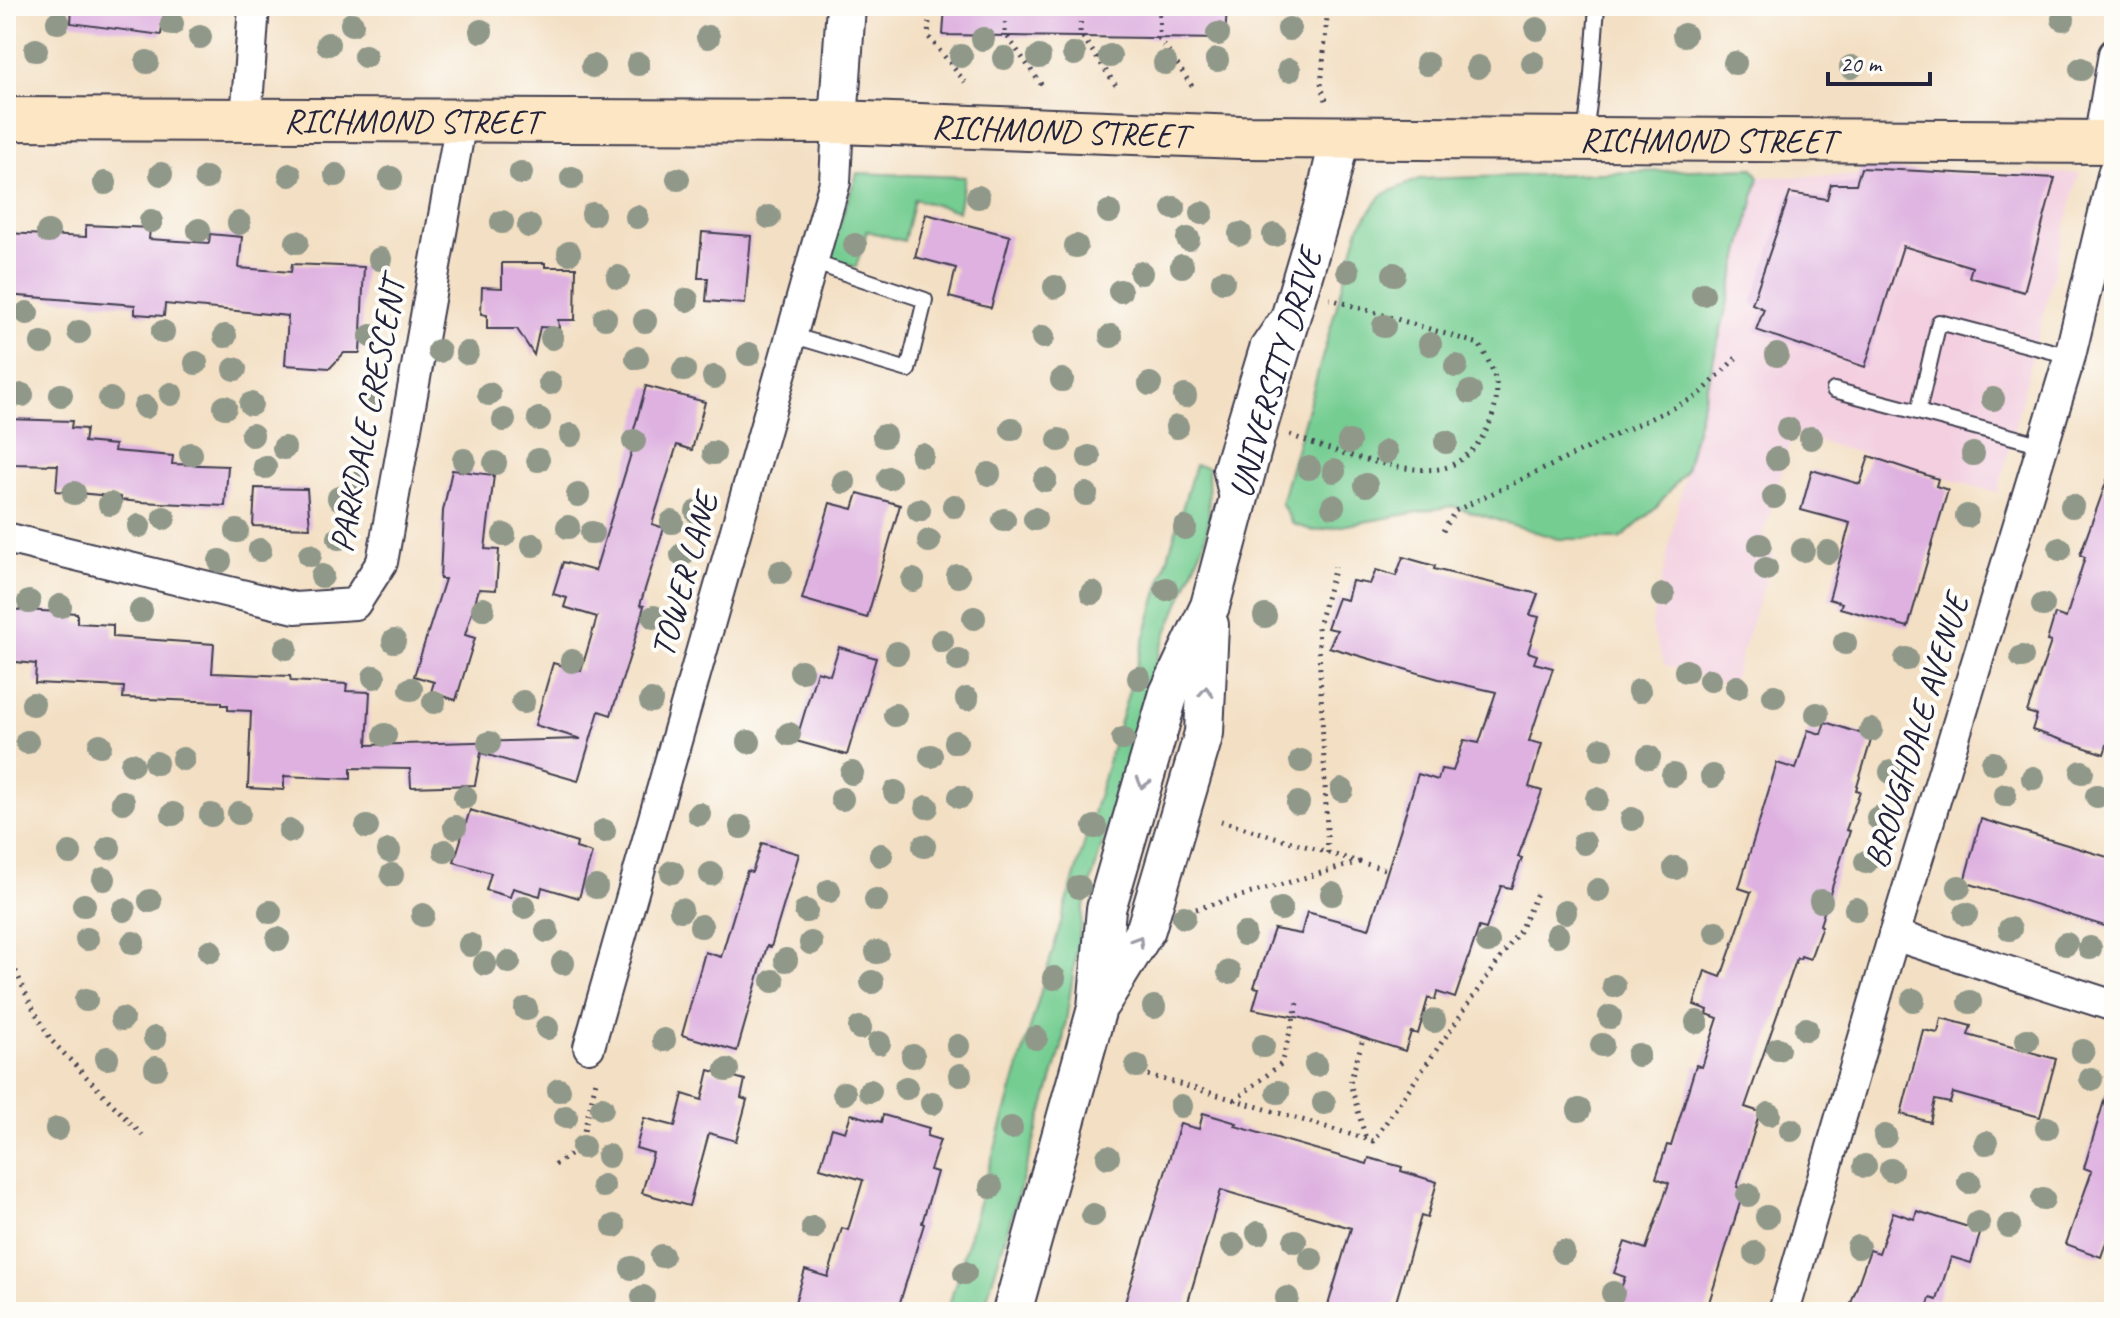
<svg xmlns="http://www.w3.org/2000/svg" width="2120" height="1318" viewBox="0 0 2120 1318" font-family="Caveat,sans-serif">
	<rect width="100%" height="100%" fill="#fdfcf7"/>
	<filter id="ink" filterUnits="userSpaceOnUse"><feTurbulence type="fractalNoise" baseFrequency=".0125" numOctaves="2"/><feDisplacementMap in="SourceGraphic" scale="16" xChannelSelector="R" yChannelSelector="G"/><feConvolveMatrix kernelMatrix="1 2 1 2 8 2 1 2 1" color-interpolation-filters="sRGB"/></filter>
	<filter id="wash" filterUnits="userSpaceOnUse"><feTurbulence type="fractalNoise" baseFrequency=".006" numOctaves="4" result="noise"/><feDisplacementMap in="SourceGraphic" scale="32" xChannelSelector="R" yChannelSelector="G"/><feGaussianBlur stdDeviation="1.8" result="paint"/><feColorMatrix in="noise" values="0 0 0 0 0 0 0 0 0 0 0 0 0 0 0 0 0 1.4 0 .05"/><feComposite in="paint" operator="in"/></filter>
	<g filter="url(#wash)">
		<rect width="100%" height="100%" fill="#f3dfc3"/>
		<path fill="#f3cfe0" d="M2079,173L1998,493L1793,434L1763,537L1774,555L1731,686L1665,665L1651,627L1686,470L1759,177Z"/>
		<g fill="#75cd92" stroke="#4c7866" stroke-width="2">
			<path d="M1753,168L1759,177L1686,470L1656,508L1620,539H1558L1452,506L1314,531L1293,524L1281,503L1359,227L1382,195L1419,179Z"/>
			<path d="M857,173L965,177L958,211L914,199L904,241L867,231L856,267L828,259Z"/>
			<path d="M1195,465L1208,467L1209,519L1205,541L1159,652L1083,910L1062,1047L983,1312H947Z"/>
		</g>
		<g id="blocks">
			<g fill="#deb1e0">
				<path d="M72,6H165L161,35L71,23Z"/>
				<path d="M945,6H1227L1225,39L943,35Z"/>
				<path d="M1861,168L2055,178L2024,292L1969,277L1972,267L1903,246L1865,367L1756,330L1764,309L1752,304L1790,193L1827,199L1831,184H1856Z"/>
				<path d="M926,214L1010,236L991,308L949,297L956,268L915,257Z"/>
				<path d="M86,225L150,228L149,239L209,243L210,234L242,237L239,268L291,272L292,264L364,267L360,353H344L330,368L285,365L288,316L165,304L164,316L135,314V305L6,295V233L86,237Z"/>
				<path d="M702,232L751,236L745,304L706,301L708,278H698Z"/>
				<path d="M502,263H545V267H576L575,320H558L559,328L540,327L534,355L517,329H487V315L481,314L482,287L502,288Z"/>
				<path d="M646,386L705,402L692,450L677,445L652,524L664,528L640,605L644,606L633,646L611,715L599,711L578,781L481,753L475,785L411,787L410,769L351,768V779L284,776V790L248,788L251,711L228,710V705H222V702L123,698L124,687L35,683L36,664L6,661V609L77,613V623L113,625V637L214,644L212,673L290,676L291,681L347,684L346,691L370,692L367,745L581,739L535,725L553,663L581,671L597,617L564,607L567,598L553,594L563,562L595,571L637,434L633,433Z"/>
				<path d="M6,419L72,421L71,428L86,429L84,442L115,445L114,451L173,456L172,464L228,466L225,506L140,502L121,500V497L56,491L58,465L13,464L12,458H6Z"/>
				<path d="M1869,456L1938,479L1936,486L1948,490L1908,627L1840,608L1842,603L1829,599L1850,523L1801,510L1812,470L1860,484Z"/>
				<path d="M452,470L494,475L485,549L499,550L496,590L479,589L465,635L475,638L456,700L431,692L434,682L414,676L445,579H440L443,511Z"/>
				<path d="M2110,472H2114V724L2104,754L2032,730L2037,715L2027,712L2051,642L2047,641L2055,614L2066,618L2085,557L2080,555Z"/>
				<path d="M255,488L307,489L310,528L253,526Z"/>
				<path d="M858,493L900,505L867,618L802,599L830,503L853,509Z"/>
				<path d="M1403,557L1435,566L1434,569L1538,594L1530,615L1539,617L1528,652L1537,655L1534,663L1553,668L1529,741L1542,744L1529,787L1542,791L1518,857L1522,858L1511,888L1501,886L1486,929L1479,927L1455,998L1437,992L1435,1000L1428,998L1418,1034L1411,1032L1405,1051L1302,1018L1253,1009L1259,988L1254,987L1274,929L1301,934L1307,912L1369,929L1418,774L1438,780L1441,769L1453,771L1464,740L1479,743L1496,692L1439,679L1329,647L1337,630L1327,628L1338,598L1347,600L1352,581L1370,584L1376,570L1396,576Z"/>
				<path d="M839,647L876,658L847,755L796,741L817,671L830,675Z"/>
				<path d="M1825,722L1872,737L1856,790L1860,791L1846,830L1850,831L1820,925L1822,926L1810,959L1801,956L1800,959L1797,958L1745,1107L1760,1112L1737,1187L1744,1190L1706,1312H1613L1625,1277L1614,1273L1625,1242L1646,1249L1669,1183L1656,1178L1667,1145L1671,1146L1696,1065L1702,1067L1718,1018L1707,1014L1708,1010L1694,1005L1705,971L1721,977L1751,892L1739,888L1777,763L1796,769L1808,730L1821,734Z"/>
				<path d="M470,810L577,843L576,848L592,853L579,898L542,887L540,896L513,888L510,897L486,890L491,873L454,862Z"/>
				<path d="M1981,819L2114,859V929L1964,882Z"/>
				<path d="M762,843L799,854L771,947L767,946L737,1051L682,1035L705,952L721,957L747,871L752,872Z"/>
				<path d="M1941,1018L1971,1026L1968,1035L2056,1059L2040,1117L1953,1093L1950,1103L1935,1100L1930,1122L1901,1114L1923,1030L1938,1033Z"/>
				<path d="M709,1070L745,1080L741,1098L747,1100L736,1141L709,1133L689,1206L642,1193L653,1153L636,1148L644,1118L675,1126L683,1094L702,1100Z"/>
				<path d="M2107,1091L2114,1092V1219L2101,1257L2066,1244L2092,1171L2084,1168Z"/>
				<path d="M1203,1113L1237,1123L1235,1126L1367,1164L1369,1158L1402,1167L1401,1171L1437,1182L1427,1218L1421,1216L1393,1312H1326L1351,1228L1221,1190L1185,1312H1122L1180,1124L1199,1129Z"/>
				<path d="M851,1114L881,1122L883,1115L929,1128L927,1136L940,1140L930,1170L937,1172L922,1223L924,1224L897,1312H792L805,1270L828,1277L842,1228L848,1230L863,1180L820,1168L832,1128L845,1132Z"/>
				<path d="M1917,1211L1981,1231L1971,1263L1951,1257L1937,1300L1930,1298L1926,1312H1848L1870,1250L1879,1253L1893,1212L1914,1219Z"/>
			</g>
		</g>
	</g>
	<g filter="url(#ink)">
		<use href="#blocks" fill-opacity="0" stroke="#413e4f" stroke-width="2"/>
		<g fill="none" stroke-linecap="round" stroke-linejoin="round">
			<g stroke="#413e4f" stroke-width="18">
				<g id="service">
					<path d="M1585,135L1591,88L1597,6"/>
					<path d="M791,335L908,370L925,300L812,262"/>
					<path d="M1834,390L2043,445"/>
					<path d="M1918,412L1939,322L2070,356"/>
					<path d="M1227,499L1220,469L1258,344L1275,319"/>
				</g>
			</g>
			<g stroke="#413e4f" stroke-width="34">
				<g id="minor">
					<path d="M246,120L254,6"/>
					<path d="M2099,141L2114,54"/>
					<path d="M6,538L295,608L355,604L382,562L461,121"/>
					<path d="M1894,935L2114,1006"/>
					<path d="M589,1047L835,182L838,122"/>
					<path d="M1784,1312L1894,935L2070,356L2114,171"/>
				</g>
			</g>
			<g stroke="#413e4f" stroke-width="42">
				<g id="tertiary">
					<path d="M838,122L846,6"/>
					<path d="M1101,1002L1146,929L1204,733L1209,625"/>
					<path id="s1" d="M1012,1312L1097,1008L1106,909L1169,693L1210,606L1259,423L1324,204L1340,138"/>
				</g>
			</g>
			<g stroke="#413e4f" stroke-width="46">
				<g id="secondary">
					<path id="s2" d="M6,119L838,122L1240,137L2114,142"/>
				</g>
			</g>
			<g stroke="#413e4f" stroke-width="5" stroke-dasharray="2 6" stroke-linecap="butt">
				<path d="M930,6L928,36L965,82"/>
				<path d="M1006,6L1005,33L1043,87"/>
				<path d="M1081,6L1080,33L1117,87"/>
				<path d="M1160,6L1159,38L1194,89"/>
				<path d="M1326,100L1321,87L1328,6"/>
				<path d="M1290,435C1324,448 1420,482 1452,465C1469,456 1481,442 1489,425C1503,390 1497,375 1479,344L1330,299"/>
				<path d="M1443,531L1455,511L1698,396L1736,358"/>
				<path d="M1328,853L1318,626L1335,567"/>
				<path d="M1359,862L1388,870"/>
				<path d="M1196,909L1359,862L1221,821"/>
				<path d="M6,949L30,1003L51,1040L143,1136"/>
				<path d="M1298,1003L1281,1064L1235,1100L1373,1141L1520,930L1539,889"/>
				<path d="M1362,1042L1350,1083L1366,1139"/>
				<path d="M1148,1075L1235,1100"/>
				<path d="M555,1165L580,1148L597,1077"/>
			</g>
			<use href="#service" stroke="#fff" stroke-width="14"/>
			<use href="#minor" stroke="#fff" stroke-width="30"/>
			<use href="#tertiary" stroke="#fff" stroke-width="38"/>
			<use href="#secondary" stroke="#fce6c4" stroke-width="42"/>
		</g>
		<g fill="#909889">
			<circle cx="2063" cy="19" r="12"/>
			<circle cx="58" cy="22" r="12"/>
			<circle cx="172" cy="24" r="12"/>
			<circle cx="352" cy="24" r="12"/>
			<circle cx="1289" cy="29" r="12"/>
			<circle cx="1537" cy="29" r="12"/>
			<circle cx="481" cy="31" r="12"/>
			<circle cx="1218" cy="34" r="12"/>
			<circle cx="1684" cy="35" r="12"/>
			<circle cx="200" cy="37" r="12"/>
			<circle cx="708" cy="37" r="12"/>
			<circle cx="983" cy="39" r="12"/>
			<circle cx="328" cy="44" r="12"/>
			<circle cx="36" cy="50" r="12"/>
			<circle cx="1074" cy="54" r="12"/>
			<circle cx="365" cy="56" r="12"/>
			<circle cx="961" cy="56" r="12"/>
			<circle cx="1110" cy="56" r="12"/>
			<circle cx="1039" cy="57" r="12"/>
			<circle cx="1004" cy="58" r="12"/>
			<circle cx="1217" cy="60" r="12"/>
			<circle cx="147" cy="62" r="12"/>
			<circle cx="1165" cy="63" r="12"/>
			<circle cx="1533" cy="63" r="12"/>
			<circle cx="1735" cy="63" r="12"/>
			<circle cx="638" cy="64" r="12"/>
			<circle cx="1427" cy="64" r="12"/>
			<circle cx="593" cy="66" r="12"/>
			<circle cx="1478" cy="67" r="12"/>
			<circle cx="1851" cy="67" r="12"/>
			<circle cx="2081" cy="69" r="12"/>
			<circle cx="1289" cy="70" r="12"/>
			<circle cx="521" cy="173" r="12"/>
			<circle cx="161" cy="174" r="12"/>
			<circle cx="290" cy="175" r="12"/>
			<circle cx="336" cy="175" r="12"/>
			<circle cx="206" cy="178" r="12"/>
			<circle cx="391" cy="178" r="12"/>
			<circle cx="572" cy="178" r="12"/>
			<circle cx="678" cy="179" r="12"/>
			<circle cx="105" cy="183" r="12"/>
			<circle cx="978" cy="197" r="12"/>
			<circle cx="1174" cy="208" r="12"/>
			<circle cx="1109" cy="212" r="12"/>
			<circle cx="1202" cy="213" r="12"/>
			<circle cx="593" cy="214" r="12"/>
			<circle cx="637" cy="217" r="12"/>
			<circle cx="769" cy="217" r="12"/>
			<circle cx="151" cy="221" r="12"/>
			<circle cx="502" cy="222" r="12"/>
			<circle cx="239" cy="223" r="12"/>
			<circle cx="529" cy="226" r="12"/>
			<circle cx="199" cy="230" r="12"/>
			<circle cx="48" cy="232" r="12"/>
			<circle cx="1240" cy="234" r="12"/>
			<circle cx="1274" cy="235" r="12"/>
			<circle cx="1188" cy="239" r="12"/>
			<circle cx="297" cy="242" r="12"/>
			<circle cx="855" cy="245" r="12"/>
			<circle cx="1076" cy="246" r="12"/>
			<circle cx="569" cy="253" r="12"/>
			<circle cx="380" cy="259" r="12"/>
			<circle cx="1182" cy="266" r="12"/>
			<circle cx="1348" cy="271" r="12"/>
			<circle cx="1141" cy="273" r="12"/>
			<circle cx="1394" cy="274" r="12"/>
			<circle cx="618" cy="277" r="12"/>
			<circle cx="1223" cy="281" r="12"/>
			<circle cx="1055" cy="287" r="12"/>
			<circle cx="1120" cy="291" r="12"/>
			<circle cx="1703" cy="294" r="12"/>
			<circle cx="687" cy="300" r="12"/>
			<circle cx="27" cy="313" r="12"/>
			<circle cx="605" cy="318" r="12"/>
			<circle cx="645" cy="321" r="12"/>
			<circle cx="1384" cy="326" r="12"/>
			<circle cx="79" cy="332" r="12"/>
			<circle cx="163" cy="332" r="12"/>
			<circle cx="225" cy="336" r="12"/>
			<circle cx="371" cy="336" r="12"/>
			<circle cx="1111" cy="336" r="12"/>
			<circle cx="1043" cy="337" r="12"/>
			<circle cx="552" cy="338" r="12"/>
			<circle cx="42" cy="343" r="12"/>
			<circle cx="1430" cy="344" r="12"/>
			<circle cx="439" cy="351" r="12"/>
			<circle cx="467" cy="353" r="12"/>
			<circle cx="749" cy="354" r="12"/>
			<circle cx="1777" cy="355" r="12"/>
			<circle cx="637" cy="358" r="12"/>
			<circle cx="196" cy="363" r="12"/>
			<circle cx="1456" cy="366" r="12"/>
			<circle cx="235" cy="369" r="12"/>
			<circle cx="684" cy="370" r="12"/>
			<circle cx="714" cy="377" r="12"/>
			<circle cx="1062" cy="380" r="12"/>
			<circle cx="550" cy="383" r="12"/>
			<circle cx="1150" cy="384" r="12"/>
			<circle cx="1470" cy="392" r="12"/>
			<circle cx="171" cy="394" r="12"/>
			<circle cx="489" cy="394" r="12"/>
			<circle cx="22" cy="395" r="12"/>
			<circle cx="61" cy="395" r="12"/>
			<circle cx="1185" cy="396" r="12"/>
			<circle cx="371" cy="397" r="12"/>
			<circle cx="110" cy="399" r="12"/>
			<circle cx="1993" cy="399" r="12"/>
			<circle cx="251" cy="404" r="12"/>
			<circle cx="145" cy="407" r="12"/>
			<circle cx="225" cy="407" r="12"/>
			<circle cx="539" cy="419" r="12"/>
			<circle cx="504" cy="420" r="12"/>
			<circle cx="1177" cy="427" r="12"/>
			<circle cx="1012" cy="429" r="12"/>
			<circle cx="1788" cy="429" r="12"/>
			<circle cx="252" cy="435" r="12"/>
			<circle cx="571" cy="435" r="12"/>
			<circle cx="884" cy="436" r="12"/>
			<circle cx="1811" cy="438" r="12"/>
			<circle cx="1059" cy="440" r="12"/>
			<circle cx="634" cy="441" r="12"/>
			<circle cx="1349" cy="442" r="12"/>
			<circle cx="1446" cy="442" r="12"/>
			<circle cx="284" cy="448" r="12"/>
			<circle cx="1386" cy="452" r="12"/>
			<circle cx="714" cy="453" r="12"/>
			<circle cx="191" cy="454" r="12"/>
			<circle cx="1973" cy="454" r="12"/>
			<circle cx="922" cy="455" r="12"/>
			<circle cx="1089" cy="457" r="12"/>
			<circle cx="1777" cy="459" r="12"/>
			<circle cx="464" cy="460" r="12"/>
			<circle cx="538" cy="460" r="12"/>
			<circle cx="495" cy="463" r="12"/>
			<circle cx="265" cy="467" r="12"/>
			<circle cx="1309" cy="468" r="12"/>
			<circle cx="1334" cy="471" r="12"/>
			<circle cx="989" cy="474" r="12"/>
			<circle cx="889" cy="478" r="12"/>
			<circle cx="1045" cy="480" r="12"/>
			<circle cx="361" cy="481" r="12"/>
			<circle cx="844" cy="482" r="12"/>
			<circle cx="1366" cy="485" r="12"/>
			<circle cx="74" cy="493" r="12"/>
			<circle cx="1086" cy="494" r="12"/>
			<circle cx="578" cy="495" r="12"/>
			<circle cx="1774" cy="497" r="12"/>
			<circle cx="339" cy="498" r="12"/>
			<circle cx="110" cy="504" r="12"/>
			<circle cx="954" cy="506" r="12"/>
			<circle cx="1333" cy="506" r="12"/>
			<circle cx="2072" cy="506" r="12"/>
			<circle cx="919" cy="510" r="12"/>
			<circle cx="697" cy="512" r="12"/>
			<circle cx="1967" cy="516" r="12"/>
			<circle cx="164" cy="518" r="12"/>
			<circle cx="1035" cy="519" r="12"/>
			<circle cx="1004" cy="520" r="12"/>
			<circle cx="672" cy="522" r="12"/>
			<circle cx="139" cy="526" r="12"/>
			<circle cx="568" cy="527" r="12"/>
			<circle cx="1185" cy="528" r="12"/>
			<circle cx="237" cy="531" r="12"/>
			<circle cx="592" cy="533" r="12"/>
			<circle cx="504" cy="535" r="12"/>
			<circle cx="339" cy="538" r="12"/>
			<circle cx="929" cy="541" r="12"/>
			<circle cx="533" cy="545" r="12"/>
			<circle cx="1760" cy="545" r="12"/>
			<circle cx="2060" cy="549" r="12"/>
			<circle cx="260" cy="550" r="12"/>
			<circle cx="1803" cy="550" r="12"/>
			<circle cx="1828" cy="552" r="12"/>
			<circle cx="310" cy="555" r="12"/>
			<circle cx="682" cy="555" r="12"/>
			<circle cx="220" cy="561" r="12"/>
			<circle cx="1766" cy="569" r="12"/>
			<circle cx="780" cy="572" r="12"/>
			<circle cx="322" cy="576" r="12"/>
			<circle cx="958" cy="576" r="12"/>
			<circle cx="913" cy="580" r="12"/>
			<circle cx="1166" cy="589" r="12"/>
			<circle cx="1092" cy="593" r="12"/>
			<circle cx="1663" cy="595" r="12"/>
			<circle cx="29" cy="602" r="12"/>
			<circle cx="2043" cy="605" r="12"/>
			<circle cx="60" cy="606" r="12"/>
			<circle cx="483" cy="609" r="12"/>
			<circle cx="141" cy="611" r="12"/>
			<circle cx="1265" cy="616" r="12"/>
			<circle cx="654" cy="617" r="12"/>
			<circle cx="974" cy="618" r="12"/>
			<circle cx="394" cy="641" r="12"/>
			<circle cx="942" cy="641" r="12"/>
			<circle cx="1845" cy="643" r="12"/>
			<circle cx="286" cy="648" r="12"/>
			<circle cx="897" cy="653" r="12"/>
			<circle cx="2022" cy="657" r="12"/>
			<circle cx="1906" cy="659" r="12"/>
			<circle cx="958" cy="660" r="12"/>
			<circle cx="572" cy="661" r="12"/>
			<circle cx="801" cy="671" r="12"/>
			<circle cx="1686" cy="671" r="12"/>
			<circle cx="374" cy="677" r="12"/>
			<circle cx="1139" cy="678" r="12"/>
			<circle cx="1710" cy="680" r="12"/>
			<circle cx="1737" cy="687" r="12"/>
			<circle cx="411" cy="689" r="12"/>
			<circle cx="1639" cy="691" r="12"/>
			<circle cx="1774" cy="696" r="12"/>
			<circle cx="967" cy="699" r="12"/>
			<circle cx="651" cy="701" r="12"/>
			<circle cx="434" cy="702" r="12"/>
			<circle cx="523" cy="702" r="12"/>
			<circle cx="33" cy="704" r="12"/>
			<circle cx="1817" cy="714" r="12"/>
			<circle cx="895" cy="715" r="12"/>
			<circle cx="1871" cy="730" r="12"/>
			<circle cx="789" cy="734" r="12"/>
			<circle cx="385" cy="735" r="12"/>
			<circle cx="1123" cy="739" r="12"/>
			<circle cx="27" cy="742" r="12"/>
			<circle cx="749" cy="742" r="12"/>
			<circle cx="956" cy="742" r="12"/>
			<circle cx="489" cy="743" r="12"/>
			<circle cx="100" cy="745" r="12"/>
			<circle cx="1602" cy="749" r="12"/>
			<circle cx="931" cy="756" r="12"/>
			<circle cx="1649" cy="757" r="12"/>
			<circle cx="183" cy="759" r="12"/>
			<circle cx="1301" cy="761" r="12"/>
			<circle cx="156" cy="763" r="12"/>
			<circle cx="1993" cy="763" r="12"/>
			<circle cx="132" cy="764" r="12"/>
			<circle cx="1891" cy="772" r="12"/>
			<circle cx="2082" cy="772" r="12"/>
			<circle cx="852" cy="773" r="12"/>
			<circle cx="1673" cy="775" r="12"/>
			<circle cx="1712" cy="776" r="12"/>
			<circle cx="2033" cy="778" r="12"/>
			<circle cx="1342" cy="790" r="12"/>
			<circle cx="895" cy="792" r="12"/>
			<circle cx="2005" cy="795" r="12"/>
			<circle cx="2097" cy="796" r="12"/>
			<circle cx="465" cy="797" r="12"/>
			<circle cx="960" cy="797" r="12"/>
			<circle cx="842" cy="799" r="12"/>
			<circle cx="1597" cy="799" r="12"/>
			<circle cx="123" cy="802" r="12"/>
			<circle cx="1298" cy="803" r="12"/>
			<circle cx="927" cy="807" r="12"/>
			<circle cx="239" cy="813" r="12"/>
			<circle cx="173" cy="814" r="12"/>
			<circle cx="699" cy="814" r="12"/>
			<circle cx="211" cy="815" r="12"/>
			<circle cx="1878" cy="818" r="12"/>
			<circle cx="1632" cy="819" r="12"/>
			<circle cx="367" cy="827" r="12"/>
			<circle cx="455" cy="827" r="12"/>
			<circle cx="741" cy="827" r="12"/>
			<circle cx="1095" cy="827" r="12"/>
			<circle cx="290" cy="831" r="12"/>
			<circle cx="604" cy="831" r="12"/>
			<circle cx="1584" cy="843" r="12"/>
			<circle cx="924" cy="846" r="12"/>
			<circle cx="109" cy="848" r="12"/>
			<circle cx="389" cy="851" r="12"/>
			<circle cx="445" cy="851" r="12"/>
			<circle cx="70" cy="853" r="12"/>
			<circle cx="881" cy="855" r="12"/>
			<circle cx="1866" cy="862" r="12"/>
			<circle cx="1675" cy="868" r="12"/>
			<circle cx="672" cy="872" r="12"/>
			<circle cx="711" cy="874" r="12"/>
			<circle cx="392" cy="875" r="12"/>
			<circle cx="104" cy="879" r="12"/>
			<circle cx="596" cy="887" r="12"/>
			<circle cx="1079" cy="887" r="12"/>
			<circle cx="1959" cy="887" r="12"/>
			<circle cx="1598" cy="890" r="12"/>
			<circle cx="829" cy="891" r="12"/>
			<circle cx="1332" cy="894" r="12"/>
			<circle cx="876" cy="900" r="12"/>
			<circle cx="150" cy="901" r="12"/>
			<circle cx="1821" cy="901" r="12"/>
			<circle cx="84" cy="905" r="12"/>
			<circle cx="524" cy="907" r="12"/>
			<circle cx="1281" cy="909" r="12"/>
			<circle cx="1856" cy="909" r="12"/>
			<circle cx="124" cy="910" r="12"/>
			<circle cx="681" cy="910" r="12"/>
			<circle cx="806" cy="911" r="12"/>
			<circle cx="270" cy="912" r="12"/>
			<circle cx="1565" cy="912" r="12"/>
			<circle cx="1966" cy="914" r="12"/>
			<circle cx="423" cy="915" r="12"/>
			<circle cx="1184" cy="917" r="12"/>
			<circle cx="701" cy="926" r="12"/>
			<circle cx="2010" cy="929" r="12"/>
			<circle cx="547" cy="931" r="12"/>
			<circle cx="1716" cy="932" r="12"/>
			<circle cx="1244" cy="934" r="12"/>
			<circle cx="1557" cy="935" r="12"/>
			<circle cx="87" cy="939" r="12"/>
			<circle cx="278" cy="939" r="12"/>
			<circle cx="1488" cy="942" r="12"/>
			<circle cx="133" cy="943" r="12"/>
			<circle cx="811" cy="943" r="12"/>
			<circle cx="2066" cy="944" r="12"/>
			<circle cx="470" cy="945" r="12"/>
			<circle cx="2090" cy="948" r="12"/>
			<circle cx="210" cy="951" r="12"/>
			<circle cx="877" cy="952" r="12"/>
			<circle cx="786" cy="960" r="12"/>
			<circle cx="509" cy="962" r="12"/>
			<circle cx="563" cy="963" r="12"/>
			<circle cx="485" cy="964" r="12"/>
			<circle cx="1229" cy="972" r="12"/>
			<circle cx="1054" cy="978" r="12"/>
			<circle cx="773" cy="981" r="12"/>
			<circle cx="872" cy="982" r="12"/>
			<circle cx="1614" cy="986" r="12"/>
			<circle cx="86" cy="1000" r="12"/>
			<circle cx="1913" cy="1000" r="12"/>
			<circle cx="1970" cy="1002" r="12"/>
			<circle cx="1154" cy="1007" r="12"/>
			<circle cx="526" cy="1009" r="12"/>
			<circle cx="1610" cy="1017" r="12"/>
			<circle cx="122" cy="1019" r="12"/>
			<circle cx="1434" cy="1021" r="12"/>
			<circle cx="1697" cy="1022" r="12"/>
			<circle cx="547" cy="1028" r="12"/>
			<circle cx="860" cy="1028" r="12"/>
			<circle cx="1806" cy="1029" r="12"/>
			<circle cx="155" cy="1038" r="12"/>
			<circle cx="1036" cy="1038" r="12"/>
			<circle cx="664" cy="1040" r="12"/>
			<circle cx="2027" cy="1040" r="12"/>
			<circle cx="879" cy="1043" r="12"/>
			<circle cx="1602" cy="1045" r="12"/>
			<circle cx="958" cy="1046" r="12"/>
			<circle cx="1263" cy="1046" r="12"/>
			<circle cx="1778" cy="1049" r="12"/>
			<circle cx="2083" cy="1051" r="12"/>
			<circle cx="1638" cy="1055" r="12"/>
			<circle cx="913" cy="1056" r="12"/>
			<circle cx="107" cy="1058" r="12"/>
			<circle cx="1316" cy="1065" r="12"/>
			<circle cx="1137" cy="1066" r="12"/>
			<circle cx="156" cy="1068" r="12"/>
			<circle cx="727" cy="1070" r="12"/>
			<circle cx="960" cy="1075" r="12"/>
			<circle cx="2091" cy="1079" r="12"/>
			<circle cx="906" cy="1088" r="12"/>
			<circle cx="559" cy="1090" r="12"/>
			<circle cx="870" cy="1091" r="12"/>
			<circle cx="1278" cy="1092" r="12"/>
			<circle cx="844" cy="1093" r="12"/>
			<circle cx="932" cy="1103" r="12"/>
			<circle cx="1324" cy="1103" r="12"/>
			<circle cx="1181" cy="1106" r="12"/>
			<circle cx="602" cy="1108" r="12"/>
			<circle cx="1579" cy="1110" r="12"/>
			<circle cx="1769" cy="1114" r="12"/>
			<circle cx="566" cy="1117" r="12"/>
			<circle cx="1011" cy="1128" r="12"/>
			<circle cx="2047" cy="1128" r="12"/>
			<circle cx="57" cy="1129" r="12"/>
			<circle cx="1791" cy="1130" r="12"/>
			<circle cx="1885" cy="1136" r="12"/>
			<circle cx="1986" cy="1143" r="12"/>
			<circle cx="583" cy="1147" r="12"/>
			<circle cx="608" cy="1156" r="12"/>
			<circle cx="1108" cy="1157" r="12"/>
			<circle cx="1865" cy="1166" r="12"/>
			<circle cx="1891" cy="1170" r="12"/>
			<circle cx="1969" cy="1182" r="12"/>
			<circle cx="603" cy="1186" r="12"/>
			<circle cx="991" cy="1187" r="12"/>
			<circle cx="1748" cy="1195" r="12"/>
			<circle cx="2043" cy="1199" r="12"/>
			<circle cx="1093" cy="1215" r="12"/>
			<circle cx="1767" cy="1217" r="12"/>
			<circle cx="1978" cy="1223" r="12"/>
			<circle cx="614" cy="1226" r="12"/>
			<circle cx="2009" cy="1226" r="12"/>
			<circle cx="813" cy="1228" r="12"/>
			<circle cx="1258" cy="1233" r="12"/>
			<circle cx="1295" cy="1241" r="12"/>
			<circle cx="1233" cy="1245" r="12"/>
			<circle cx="1858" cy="1247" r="12"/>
			<circle cx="1563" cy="1252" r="12"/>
			<circle cx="1755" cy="1253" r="12"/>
			<circle cx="662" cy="1256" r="12"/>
			<circle cx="1311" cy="1259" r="12"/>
			<circle cx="632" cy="1268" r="12"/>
			<circle cx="965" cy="1273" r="12"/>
			<circle cx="1613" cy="1293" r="12"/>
			<circle cx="643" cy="1297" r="12"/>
			<circle cx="1287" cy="1298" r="12"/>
		</g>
		<defs><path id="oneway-chevron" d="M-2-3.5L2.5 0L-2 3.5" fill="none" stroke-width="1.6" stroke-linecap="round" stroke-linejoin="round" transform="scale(2)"/></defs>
		<g stroke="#9c9ca7">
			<use href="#oneway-chevron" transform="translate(1206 692) rotate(-87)"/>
			<use href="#oneway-chevron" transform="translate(1143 783) rotate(106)"/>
			<use href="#oneway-chevron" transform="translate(1138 941) rotate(-58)"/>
		</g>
	</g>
	<g text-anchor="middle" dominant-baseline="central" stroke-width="8" stroke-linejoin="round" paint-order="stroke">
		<g font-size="34" fill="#22223b" stroke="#fdfcf7">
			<text stroke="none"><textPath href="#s2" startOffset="406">RICHMOND STREET</textPath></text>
			<text stroke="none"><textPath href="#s2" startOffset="1054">RICHMOND STREET</textPath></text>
			<text stroke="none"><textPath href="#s2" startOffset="1702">RICHMOND STREET</textPath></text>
			<text stroke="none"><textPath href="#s1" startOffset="978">UNIVERSITY DRIVE</textPath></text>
			<text transform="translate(367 415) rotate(-79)">PARKDALE CRESCENT</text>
			<text transform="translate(684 575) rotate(-74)">TOWER LANE</text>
			<text transform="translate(1916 731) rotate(-73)">BROUGHDALE AVENUE</text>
		</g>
	</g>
	<rect width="2120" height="1318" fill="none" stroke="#fdfcf7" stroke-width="32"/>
	<path d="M1828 72v12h102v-12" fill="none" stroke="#22223b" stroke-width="4"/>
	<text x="1840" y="72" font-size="24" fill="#22223b" stroke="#fdfcf7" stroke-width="6" paint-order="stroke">20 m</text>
</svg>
